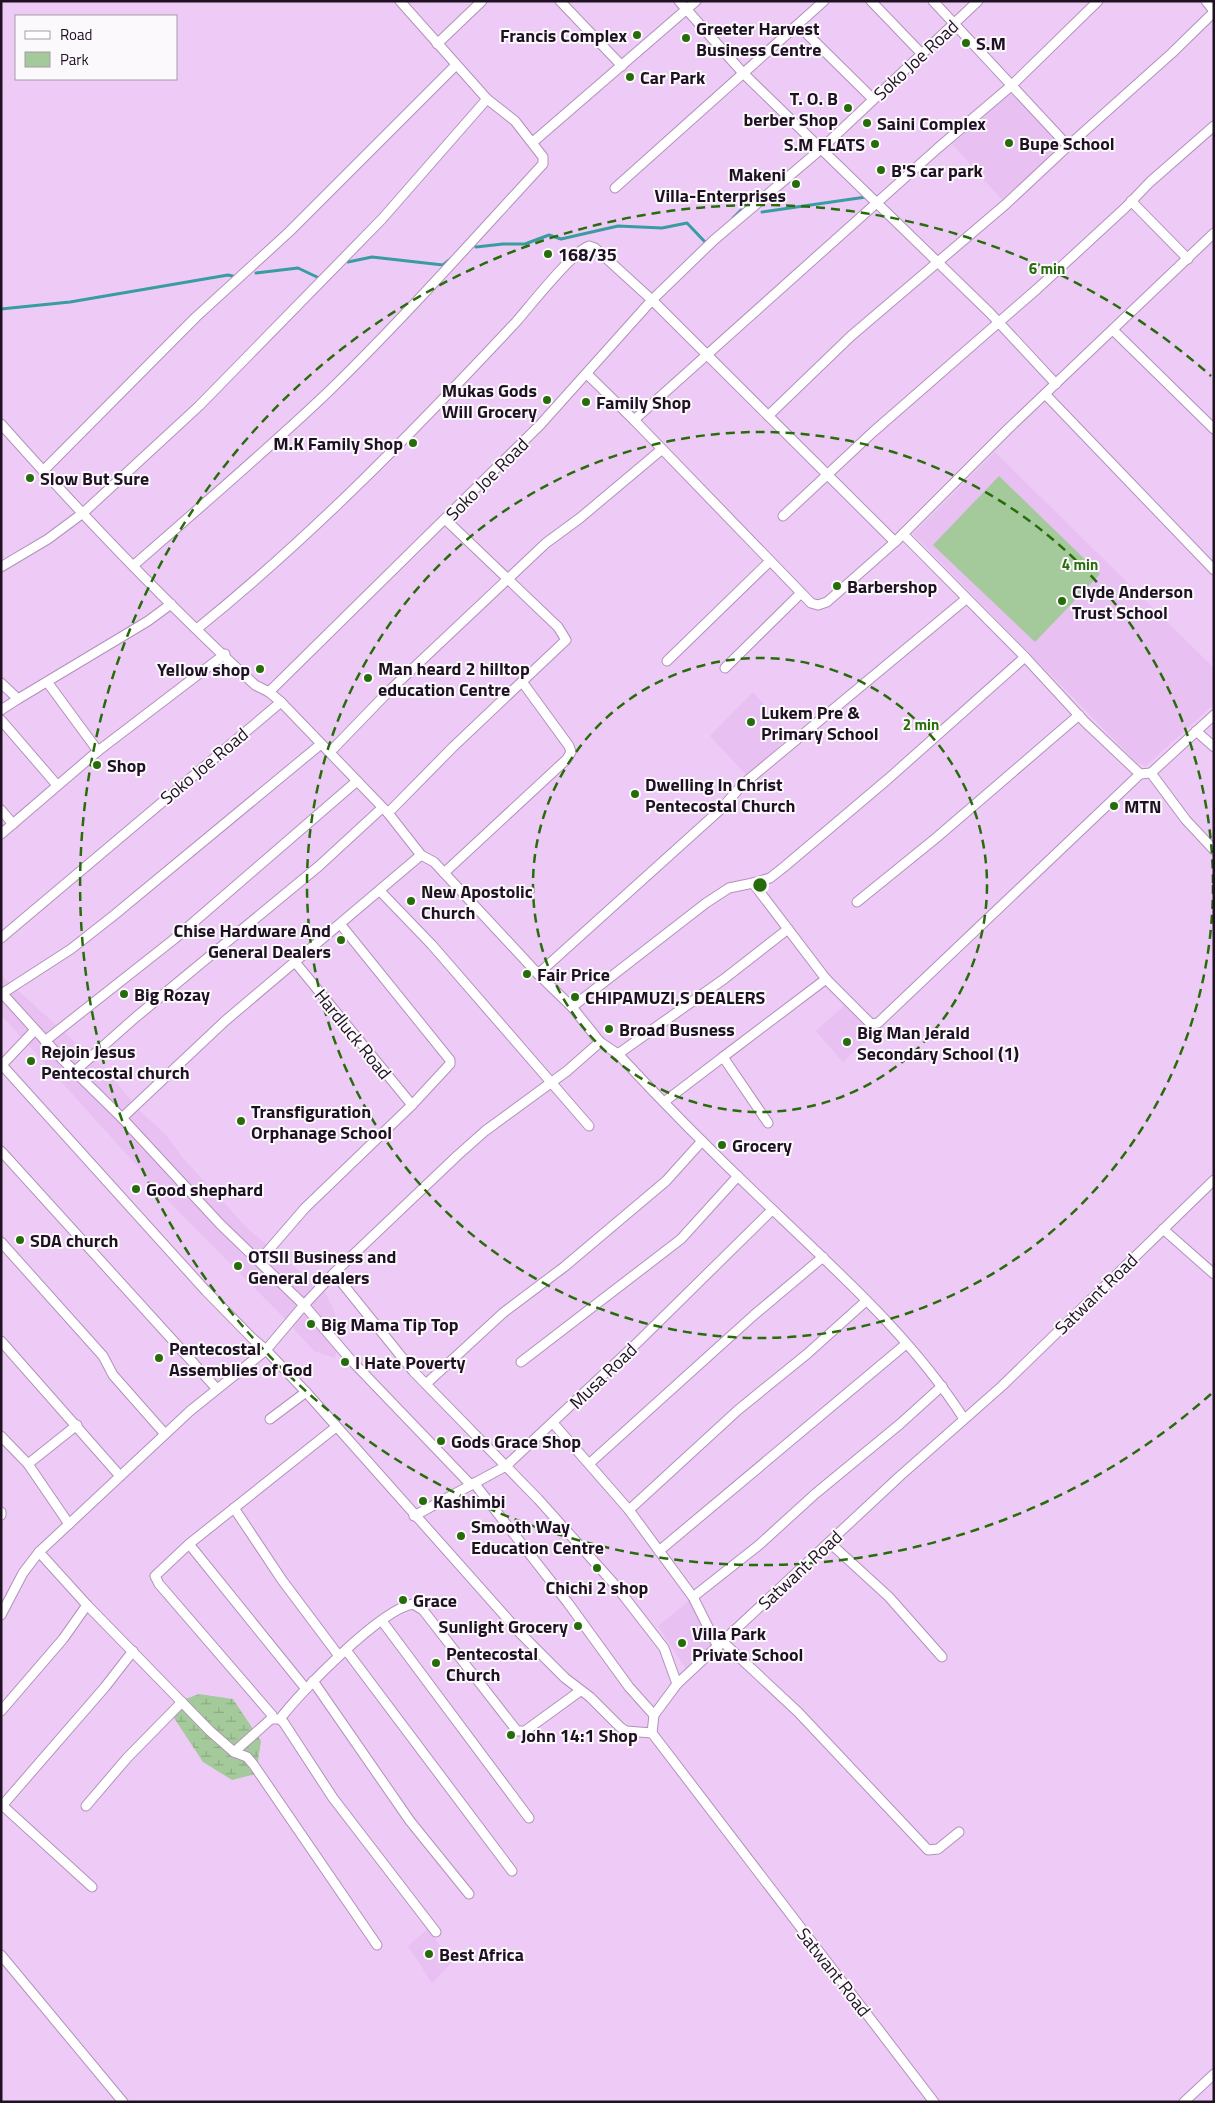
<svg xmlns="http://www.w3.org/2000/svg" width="1215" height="2103" viewBox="0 0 1215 2103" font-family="'Titillium Web',sans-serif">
	<defs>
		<pattern id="wetland-marsh" width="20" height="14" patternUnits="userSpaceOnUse" patternTransform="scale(1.25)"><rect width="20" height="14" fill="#a4c99a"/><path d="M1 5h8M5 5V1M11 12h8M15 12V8" fill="none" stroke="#8dac84"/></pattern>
	</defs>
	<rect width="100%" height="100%" fill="#eecbf7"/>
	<g fill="#e8c0f2">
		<path d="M1017,88L1066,142L1002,200L952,144Z"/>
		<path d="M995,452L1214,668V704L1146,766L1137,763L913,534Z"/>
		<path d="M753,692L791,735L747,776L710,736Z"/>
		<path d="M1,975L109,1073L137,1108L167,1136L183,1158L248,1229L325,1292L335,1313L340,1334L335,1358L314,1351L286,1320L175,1208L1,1015Z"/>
		<path d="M847,1003L876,1031L843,1062L816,1031Z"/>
		<path d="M689,1601L717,1645L686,1669L658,1626Z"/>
		<path d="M428,1929L452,1962L432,1983L408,1946Z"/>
	</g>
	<path fill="#a4c99a" d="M999,476L1100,574L1035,642L933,545Z"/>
	<path fill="url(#wetland-marsh)" d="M199,1694L233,1699L261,1741L256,1774L232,1780L203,1762L174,1718L180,1701Z"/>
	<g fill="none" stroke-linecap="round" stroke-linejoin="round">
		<g stroke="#389ca0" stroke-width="3">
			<path d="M762,212L866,197"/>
			<path d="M733,218L741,210"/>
			<path d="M476,247L503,244H525L549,235L561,239L618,226L662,228L687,223L706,243L708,241"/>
			<path d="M348,262L372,257L443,265L453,257"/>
			<path d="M256,273L298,268L319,278L322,275"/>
			<path d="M1,309L70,302L228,275L237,277"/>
		</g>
		<g stroke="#b291bb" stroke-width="11">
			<g id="street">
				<path d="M560,1L622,66"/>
				<path d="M679,1L743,73L990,313L1056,384"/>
				<path d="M871,1L922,54"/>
				<path d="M933,1L1068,146L1172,53L1214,12"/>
				<path d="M1206,1L1214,11"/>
				<path d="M798,25L873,99"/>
				<path d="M437,44L482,1"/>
				<path d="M533,142L696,1"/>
				<path d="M615,188L824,1"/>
				<path d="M1131,201L1188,259"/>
				<path d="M1114,331L1214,429"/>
				<path d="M587,374L634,420L938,148L1011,86L1098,1"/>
				<path d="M1045,394L1214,570"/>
				<path d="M768,416L851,336L1006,204L1068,146"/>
				<path d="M634,420L811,603L818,605L827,602L895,542"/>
				<path d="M1,424C81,514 166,603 255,685L269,692"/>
				<path d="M43,471L196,317L289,232L456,65"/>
				<path d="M783,516L873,432L1037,289L1126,207L1150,182L1214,126"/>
				<path d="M134,565C199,508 265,452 327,393C402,320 472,241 543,164V157L515,121L487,99"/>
				<path d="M1,567L48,539L83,513L199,406L382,219L487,99L400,1"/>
				<path d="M198,628C313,535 415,430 516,322C530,306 573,251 589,246L595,248L652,300L895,542L903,534"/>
				<path d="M1025,657L888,779L784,867L770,878L753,883L826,979L871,1024L878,1023L1140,774"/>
				<path d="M667,661L769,562"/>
				<path d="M725,668L801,593"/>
				<path d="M1,683L18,699L148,621L171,604"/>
				<path d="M48,683L98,751"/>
				<path d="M281,702L388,813L421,855L434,862L538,974L721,809L742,785L966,599"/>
				<path d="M1,710L18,699"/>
				<path d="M1214,715L1151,773L1186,820L1214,850"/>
				<path d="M1,720L57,785"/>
				<path d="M1196,731L1214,747"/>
				<path d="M330,752L389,691L546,543L580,518L661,450"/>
				<path d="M1151,773L1140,774L1085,722L1025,657L903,534L1008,429L1214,233"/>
				<path d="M1,810L13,824"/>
				<path d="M388,813L453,747L566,640L558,627L446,520"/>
				<path d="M1,834L98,751L225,654"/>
				<path d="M444,873L567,759L571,752L569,746L523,683"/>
				<path d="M380,891L432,945L589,1126"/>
				<path d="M857,902L936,838L1079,715"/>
				<path d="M788,929L724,979L618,1054C668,1108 720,1160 773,1210C841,1275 913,1339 964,1419"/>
				<path d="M1,938L281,702L269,692L540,425L652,300L714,240L821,149L978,1"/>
				<path d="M295,962L412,1105"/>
				<path d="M538,974L572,1007L600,1042L618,1054"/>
				<path d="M1,992L61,1058L122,1118L225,1021L421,855"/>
				<path d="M3,993L71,949L113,916L321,744"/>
				<path d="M572,1007L706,903L729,888L753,883"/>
				<path d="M45,1041L173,940L357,781"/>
				<path d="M600,1042L567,1071L485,1131L458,1155L334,1273L413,1371L538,1499L616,1586L664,1648L677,1684"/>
				<path d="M1,1064L206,1291L253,1339L266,1350L306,1392L521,1634L565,1678L590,1697L620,1727L626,1731L652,1733"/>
				<path d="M1,1066L35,1030"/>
				<path d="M75,1071L136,1017L319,866L382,808"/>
				<path d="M664,1102L723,1057"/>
				<path d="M122,1118L220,1224L304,1305L266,1350L190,1411L39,1552L87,1605L210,1731L234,1752L271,1719"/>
				<path d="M768,1123L723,1057L826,979"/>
				<path d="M1,1151L217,1389"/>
				<path d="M1163,1229L1214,1274"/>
				<path d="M1,1242L103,1356L113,1375L165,1434"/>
				<path d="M260,1260L305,1208L412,1105L450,1064V1060L341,925"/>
				<path d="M334,1273L304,1305L350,1359L470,1484"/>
				<path d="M1,1341L120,1476"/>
				<path d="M521,1362L681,1239L738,1176"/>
				<path d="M427,1383L503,1313L564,1267L666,1181L702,1141"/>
				<path d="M270,1419L306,1392"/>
				<path d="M553,1423L629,1510L693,1597L718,1647"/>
				<path d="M336,1427L189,1544L155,1576L159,1584L272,1715L271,1719H280L284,1723L333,1798L436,1932"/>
				<path d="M1,1436L28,1464L69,1524"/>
				<path d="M590,1463L754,1315L823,1257"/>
				<path d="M28,1464L77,1425"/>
				<path d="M474,1483L568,1603L629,1687L654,1715"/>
				<path d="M234,1508L282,1580L339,1656"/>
				<path d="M629,1510L738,1410L807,1354L866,1301"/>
				<path d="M1,1512V1515"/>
				<path d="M414,1516L506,1466L638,1342L772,1210"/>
				<path d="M830,1543L889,1597L942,1657"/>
				<path d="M189,1544L306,1689"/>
				<path d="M659,1551L906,1344"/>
				<path d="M693,1597L759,1545L815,1494L900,1424L942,1386"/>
				<path d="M1,1615L23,1573L39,1552"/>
				<path d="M382,1621L529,1818"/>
				<path d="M723,1642L798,1712L928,1850L938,1849L959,1832"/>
				<path d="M346,1650L512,1871"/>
				<path d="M313,1681L410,1821L469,1894"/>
				<path d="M1,1711L63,1639L87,1605"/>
				<path d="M280,1719C300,1692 381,1609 413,1604L423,1610L517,1731H525L580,1691"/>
				<path d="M234,1752L247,1757L253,1764L377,1945"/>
				<path d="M2,1805L92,1887"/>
				<path d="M86,1806L127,1758L182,1702"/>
				<path d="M1,1807L105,1687L133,1651"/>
				<path d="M1,1955L123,2102"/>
				<path d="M934,2102L652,1733L654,1715L677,1684L900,1476L1002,1386L1214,1180"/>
				<path d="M1184,2102L1214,2074"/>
			</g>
		</g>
		<use href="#street" stroke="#fff" stroke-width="9"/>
	</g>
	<g fill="none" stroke="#266d0a" stroke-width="2.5" stroke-dasharray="9 6">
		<circle cx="760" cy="885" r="227"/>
		<circle cx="760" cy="885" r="453"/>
		<path d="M1211 1394A680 680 0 1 1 1211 376"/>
	</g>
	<g fill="#266d0a" stroke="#fcf9fd" stroke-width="2">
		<circle cx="637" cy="35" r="5"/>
		<circle cx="686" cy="38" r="5"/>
		<circle cx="966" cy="43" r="5"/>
		<circle cx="630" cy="77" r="5"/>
		<circle cx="848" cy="108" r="5"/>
		<circle cx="867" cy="123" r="5"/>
		<circle cx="1009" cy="143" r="5"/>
		<circle cx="875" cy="144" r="5"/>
		<circle cx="881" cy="170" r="5"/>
		<circle cx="796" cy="184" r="5"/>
		<circle cx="548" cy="254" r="5"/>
		<circle cx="547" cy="400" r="5"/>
		<circle cx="586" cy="402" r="5"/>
		<circle cx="413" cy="443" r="5"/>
		<circle cx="30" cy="478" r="5"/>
		<circle cx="837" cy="586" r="5"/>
		<circle cx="1062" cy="601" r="5"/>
		<circle cx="260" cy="669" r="5"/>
		<circle cx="368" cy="678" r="5"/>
		<circle cx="751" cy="722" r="5"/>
		<circle cx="97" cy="765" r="5"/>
		<circle cx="635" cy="794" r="5"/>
		<circle cx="1114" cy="806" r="5"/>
		<circle cx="411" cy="901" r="5"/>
		<circle cx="341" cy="940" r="5"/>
		<circle cx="527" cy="974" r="5"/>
		<circle cx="124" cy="994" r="5"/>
		<circle cx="575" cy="997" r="5"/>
		<circle cx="609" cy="1029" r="5"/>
		<circle cx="847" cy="1042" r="5"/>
		<circle cx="31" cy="1061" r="5"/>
		<circle cx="241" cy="1121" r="5"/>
		<circle cx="722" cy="1145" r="5"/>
		<circle cx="136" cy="1189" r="5"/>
		<circle cx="20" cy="1240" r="5"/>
		<circle cx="238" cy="1266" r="5"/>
		<circle cx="311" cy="1324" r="5"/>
		<circle cx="159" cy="1358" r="5"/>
		<circle cx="345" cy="1362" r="5"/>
		<circle cx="441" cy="1441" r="5"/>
		<circle cx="423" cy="1501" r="5"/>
		<circle cx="461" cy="1536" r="5"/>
		<circle cx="597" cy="1568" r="5"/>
		<circle cx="403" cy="1600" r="5"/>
		<circle cx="578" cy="1626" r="5"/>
		<circle cx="682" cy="1643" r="5"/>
		<circle cx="436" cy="1663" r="5"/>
		<circle cx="511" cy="1735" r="5"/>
		<circle cx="429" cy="1954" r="5"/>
	</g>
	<g text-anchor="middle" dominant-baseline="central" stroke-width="4" stroke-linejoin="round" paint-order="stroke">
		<g font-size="18" font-weight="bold" fill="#1e1121" stroke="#fcf9fd" text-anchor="start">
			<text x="696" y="28">Greeter Harvest<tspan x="696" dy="21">Business Centre</tspan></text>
			<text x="627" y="35" text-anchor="end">Francis Complex</text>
			<text x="976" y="43">S.M</text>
			<text x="640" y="77">Car Park</text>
			<text x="838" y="98" text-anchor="end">T. O. B<tspan x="838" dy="21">berber Shop</tspan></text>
			<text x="877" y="123">Saini Complex</text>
			<text x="1019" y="143">Bupe School</text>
			<text x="865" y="144" text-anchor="end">S.M FLATS</text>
			<text x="891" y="170">B'S car park</text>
			<text x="786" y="174" text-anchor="end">Makeni<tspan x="786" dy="21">Villa-Enterprises</tspan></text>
			<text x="558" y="254">168/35</text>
			<text x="537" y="390" text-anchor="end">Mukas Gods<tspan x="537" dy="21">Will Grocery</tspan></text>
			<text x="596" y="402">Family Shop</text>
			<text x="403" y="443" text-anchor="end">M.K Family Shop</text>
			<text x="40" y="478">Slow But Sure</text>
			<text x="847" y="586">Barbershop</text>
			<text x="1072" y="591">Clyde Anderson<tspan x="1072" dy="21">Trust School</tspan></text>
			<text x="378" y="668">Man heard 2 hilltop<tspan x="378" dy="21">education Centre</tspan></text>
			<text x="250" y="669" text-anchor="end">Yellow shop</text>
			<text x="761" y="712">Lukem Pre &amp;<tspan x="761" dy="21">Primary School</tspan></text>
			<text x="107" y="765">Shop</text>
			<text x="645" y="784">Dwelling In Christ<tspan x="645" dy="21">Pentecostal Church</tspan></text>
			<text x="1124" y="806">MTN</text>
			<text x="421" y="891">New Apostolic<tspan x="421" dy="21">Church</tspan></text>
			<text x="331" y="930" text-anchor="end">Chise Hardware And<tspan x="331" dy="21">General Dealers</tspan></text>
			<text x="537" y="974">Fair Price</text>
			<text x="134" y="994">Big Rozay</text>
			<text x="585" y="997">CHIPAMUZI,S DEALERS</text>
			<text x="619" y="1029">Broad Busness</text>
			<text x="857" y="1032">Big Man Jerald<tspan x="857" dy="21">Secondary School (1)</tspan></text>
			<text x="41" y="1051">Rejoin Jesus<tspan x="41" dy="21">Pentecostal church</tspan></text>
			<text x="251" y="1111">Transfiguration<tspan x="251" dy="21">Orphanage School</tspan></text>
			<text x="732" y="1145">Grocery</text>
			<text x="146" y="1189">Good shephard</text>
			<text x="30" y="1240">SDA church</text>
			<text x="248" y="1256">OTSII Business and<tspan x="248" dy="21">General dealers</tspan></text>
			<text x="321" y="1324">Big Mama Tip Top</text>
			<text x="169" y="1348">Pentecostal<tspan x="169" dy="21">Assemblies of God</tspan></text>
			<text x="355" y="1362">I Hate Poverty</text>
			<text x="451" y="1441">Gods Grace Shop</text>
			<text x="433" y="1501">Kashimbi</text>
			<text x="471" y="1526">Smooth Way<tspan x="471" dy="21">Education Centre</tspan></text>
			<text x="597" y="1587" text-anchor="middle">Chichi 2 shop</text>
			<text x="413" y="1600">Grace</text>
			<text x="568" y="1626" text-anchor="end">Sunlight Grocery</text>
			<text x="692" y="1633">Villa Park<tspan x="692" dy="21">Private School</tspan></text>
			<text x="446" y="1653">Pentecostal<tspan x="446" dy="21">Church</tspan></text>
			<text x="521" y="1735">John 14:1 Shop</text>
			<text x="439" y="1954">Best Africa</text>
		</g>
		<g font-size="18" fill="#1e1121" stroke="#fcf9fd">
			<text transform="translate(916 60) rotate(-43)">Soko Joe Road</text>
			<text transform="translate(487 479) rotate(-45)">Soko Joe Road</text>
			<text transform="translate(204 766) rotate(-40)">Soko Joe Road</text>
			<text transform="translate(353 1034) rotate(51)">Hardluck Road</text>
			<text transform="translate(1096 1294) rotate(-44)">Satwant Road</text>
			<text transform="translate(603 1376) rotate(-44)">Musa Road</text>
			<text transform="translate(800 1570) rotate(-43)">Satwant Road</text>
			<text transform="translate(834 1972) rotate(52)">Satwant Road</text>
		</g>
	</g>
	<circle cx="760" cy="885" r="8" fill="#266d0a" stroke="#fcf9fd" stroke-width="2.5"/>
	<g font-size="15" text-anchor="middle" font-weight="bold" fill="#266d0a" stroke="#fcf9fd" stroke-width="4" stroke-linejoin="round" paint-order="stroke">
		<text x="1047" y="274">6 min</text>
		<text x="1080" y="570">4 min</text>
		<text x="921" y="730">2 min</text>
	</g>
	<rect width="1215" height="2103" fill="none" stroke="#1e1121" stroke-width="5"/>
	<rect x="15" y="15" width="162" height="65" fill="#fcf9fd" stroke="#a39ca5"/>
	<rect x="25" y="31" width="25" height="8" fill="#ffffff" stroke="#a39ca5"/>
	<text x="60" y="40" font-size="15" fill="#1e1121">Road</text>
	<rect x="25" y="52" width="25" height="15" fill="#a4c99a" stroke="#a39ca5"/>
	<text x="60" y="65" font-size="15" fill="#1e1121">Park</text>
</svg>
